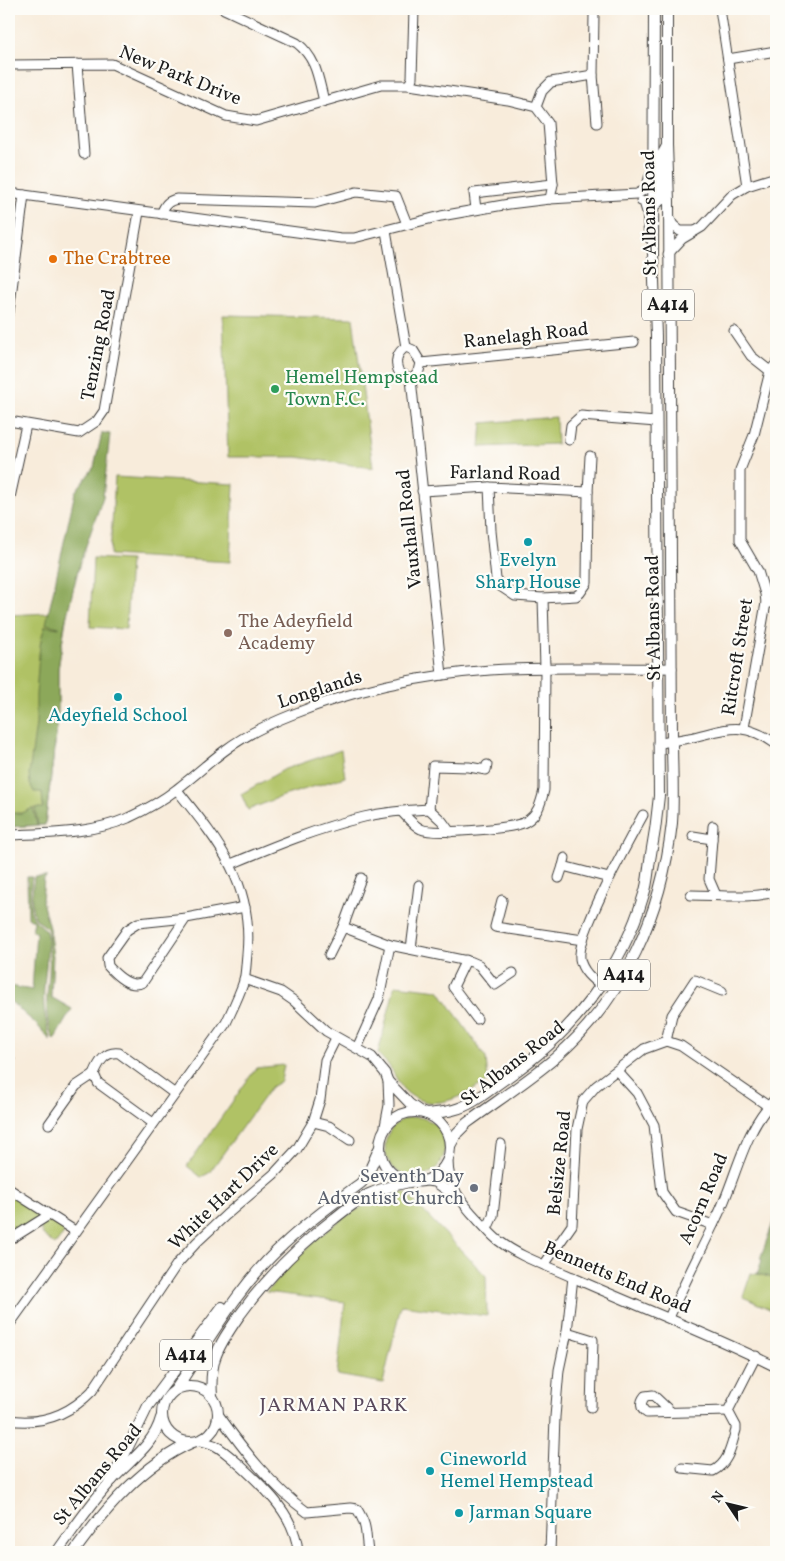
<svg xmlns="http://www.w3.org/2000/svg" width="785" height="1561" viewBox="0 0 785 1561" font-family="Vollkorn,serif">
	<rect width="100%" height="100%" fill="#fdfcf7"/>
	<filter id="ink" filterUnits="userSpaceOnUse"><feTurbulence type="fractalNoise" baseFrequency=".02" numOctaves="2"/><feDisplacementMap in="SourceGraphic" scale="10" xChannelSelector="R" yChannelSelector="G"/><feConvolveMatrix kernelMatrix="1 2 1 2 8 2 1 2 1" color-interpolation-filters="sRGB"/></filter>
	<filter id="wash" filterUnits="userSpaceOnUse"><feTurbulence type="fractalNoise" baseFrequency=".0096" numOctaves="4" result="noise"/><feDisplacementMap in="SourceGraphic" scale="20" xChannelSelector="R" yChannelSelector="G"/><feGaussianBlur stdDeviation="1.12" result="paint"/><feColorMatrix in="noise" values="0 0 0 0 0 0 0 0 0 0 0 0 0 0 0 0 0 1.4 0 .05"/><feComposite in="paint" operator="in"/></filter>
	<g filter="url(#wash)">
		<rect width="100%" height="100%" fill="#f8ecdb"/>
		<g fill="#b0c265" stroke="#666f40">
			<path d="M223,315L353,318L373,468L297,457H228Z"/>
			<path d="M556,417L557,444L480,447L482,423Z"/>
			<path d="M115,477L234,484L230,562L110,555Z"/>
			<path d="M93,558L130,560L126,629L90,627Z"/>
			<path d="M48,613L67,614L58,669V719L45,825L9,827V615Z"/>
			<path d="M341,750L345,777L280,797L248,810L241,794L285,769Z"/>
			<path d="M395,985L439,990L486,1058L488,1081C461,1097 430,1116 403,1089C398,1083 395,1075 391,1069C388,1063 382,1059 378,1054Z"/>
			<path d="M284,1065L281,1081L271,1087L209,1173L201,1177L187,1166L256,1068Z"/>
			<circle cx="415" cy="1147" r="30"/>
			<path d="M405,1192L486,1276L487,1316L401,1305L383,1383L337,1375L345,1302L266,1292C303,1250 347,1202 405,1192Z"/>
			<path d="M9,1193L39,1211L40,1217L16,1232L9,1233Z"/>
			<path d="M49,1221H53L64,1227V1233L55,1245L43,1235L40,1227Z"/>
			<path d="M751,1273L776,1278V1312L743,1297Z"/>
		</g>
		<g fill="#8ca85a" stroke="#54623b">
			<path d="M102,433L110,434L103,497L79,566L65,623L58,669V719L45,825H38L35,808H43L42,792H34L30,784L29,775L36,724V695L39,654L41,639L45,626L59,628V627L46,624L75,492L94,467Z"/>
			<path d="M33,808L37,825L9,827V813H22Z"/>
			<path d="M27,877H32C31,888 28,904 32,915C36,925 46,925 47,936C49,959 42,984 44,1006C45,1017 48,1029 50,1040L38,1026L9,1000L10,986L32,990L36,932L32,931L34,921L28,917Z"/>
			<path d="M34,877H47L44,879L42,901L49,928L53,956L51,997L72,1009L54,1040C43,1018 47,997 49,974C50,960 49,945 48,931C46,925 41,924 37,920C28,910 33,889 34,877Z"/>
			<path d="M776,1214V1278L757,1274L762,1260L760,1259Z"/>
		</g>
	</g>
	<g filter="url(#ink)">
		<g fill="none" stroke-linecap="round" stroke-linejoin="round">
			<g stroke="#3d3b39" stroke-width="11">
				<g id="minor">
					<path d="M224,9L297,43C317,59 318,78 324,101"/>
					<path d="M720,9L747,186"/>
					<path d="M594,15L593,75L597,123"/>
					<path d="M728,59L776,51"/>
					<path d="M77,64L84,154"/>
					<path d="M9,65L112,64L226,116L256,121L381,85H409L508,100L536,107L548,123L553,184L550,199"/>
					<path d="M409,85L412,78L414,9"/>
					<path d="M536,107L542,91L551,82L593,75"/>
					<path d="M9,193L341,238H354L441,216L509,204L550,199L637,194L646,189L650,175"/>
					<path d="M641,201L644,202L647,212L649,238"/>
					<path d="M644,202L657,204L661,200L662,154L667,145"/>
					<path d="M476,209L474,193L553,184"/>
					<path d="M161,214C165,205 167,201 177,199L315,203L356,192L396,196L407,224"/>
					<path d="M669,217L673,225L680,231H694"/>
					<path d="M386,231L406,347"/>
					<path d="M668,254L682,239L702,227L732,195L747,186L776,177"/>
					<path d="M9,312L24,195"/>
					<path d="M734,331L751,356L770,371"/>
					<path d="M406,347L413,350L421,363L419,371L411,379L399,372C394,362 397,352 406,347Z"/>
					<path d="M421,363L634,342"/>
					<path d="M411,379L442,675"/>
					<path d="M9,421L79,433L97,421L104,411L139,212"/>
					<path d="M569,440L571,425L581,416L656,422"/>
					<path d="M422,491L489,487L588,492"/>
					<path d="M9,502L26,425"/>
					<path d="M543,598L576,596L580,593L587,583L588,492L590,456"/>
					<path d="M766,603H776"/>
					<path d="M744,728L766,603L765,594L758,571L740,540V470L754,435L770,371L776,364"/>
					<path d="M658,744C668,741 678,740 689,738C726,730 741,719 776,744"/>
					<path d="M429,809L433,766L469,767L486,770L487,765"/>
					<path d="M401,811C407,817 413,825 421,829C432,835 514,829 525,822C538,815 541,803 544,790L545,668L543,598L515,596L500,586L496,579L491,531L489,487"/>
					<path d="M713,826L709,879L716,895"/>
					<path d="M9,835C48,833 91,834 128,818C145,810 162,801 177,789C193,777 208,763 224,751C244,736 268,724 291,715C353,690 422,675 490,670C550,666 611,669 672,668"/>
					<path d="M693,836L712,839"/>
					<path d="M565,858L563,866L609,878"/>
					<path d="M231,864C274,846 318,828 364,817C385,812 407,810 429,809L442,821L450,832"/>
					<path d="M559,878L563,866"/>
					<path d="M691,895C719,895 749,899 776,892"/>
					<path d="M502,900L495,927L583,940"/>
					<path d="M186,918L143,982C131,989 116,975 108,966L107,958L127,930L138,923L186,918L245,907"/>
					<path d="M343,927L390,945L472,962L479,965L495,985L513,973"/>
					<path d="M411,949L419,885"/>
					<path d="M329,955L343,927L361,878"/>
					<path d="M466,960L453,987L477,1019"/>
					<path d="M244,979L281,992L294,1001L326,1031L372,1057L385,1073L388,1081L410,1104L423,1113"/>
					<path d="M601,986C592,979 582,971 580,959C576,936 629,840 643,815"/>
					<path d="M666,1041L681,1046L768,1106"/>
					<path d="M357,1048L379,999L390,945"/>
					<path d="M9,1056L10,1061L9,1065"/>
					<path d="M617,1071L637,1093L654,1125L662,1192L676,1212L713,1225"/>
					<path d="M313,1122L329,1126L350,1140"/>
					<path d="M153,1123L98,1083L94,1074C99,1062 105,1051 119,1053L175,1094"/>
					<path d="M49,1124L76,1086L94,1074"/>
					<path d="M385,1126L389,1105L388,1081"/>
					<path d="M448,1161C448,1186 461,1202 478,1220C485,1227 491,1235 499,1241C521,1258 549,1266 574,1278C641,1308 710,1334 776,1367"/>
					<path d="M426,1181L435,1182L455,1196"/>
					<path d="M9,1189L75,1231"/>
					<path d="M487,1229L493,1216L501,1144"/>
					<path d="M9,1237H14L49,1215"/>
					<path d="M544,1265L572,1225L577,1129L583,1101L596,1086L644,1049L666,1041L672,1015L695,980L722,991"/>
					<path d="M669,1318C684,1283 701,1251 717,1217C737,1177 743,1130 776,1098"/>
					<path d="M9,1325L226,1023C232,1010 239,996 244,981C246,972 246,963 247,954C254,884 218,841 177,790"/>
					<path d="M567,1332L593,1340L591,1407"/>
					<path d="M671,1412L653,1395L645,1396C640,1402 640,1409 647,1413L728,1411L756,1356"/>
					<path d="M218,1414C243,1449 272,1487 307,1512L350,1508L357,1509C368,1527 365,1532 368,1552"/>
					<path d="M9,1420C42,1425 69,1415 92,1391L177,1264L197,1242L226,1215L274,1174L297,1149L313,1122L320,1100L325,1060L336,1038"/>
					<path d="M199,1440C204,1442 209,1443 214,1445C224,1450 233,1459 242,1467C266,1489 296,1517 298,1552"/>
					<path d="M682,1468L713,1471C729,1463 731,1446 736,1430V1426L728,1411"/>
					<path d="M550,1552L555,1417L559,1370L567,1332L573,1277"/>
				</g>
			</g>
			<g stroke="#3d3b39" stroke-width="12">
				<g id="major">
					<circle cx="415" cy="1147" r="35"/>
					<path d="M427,1114C435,1113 445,1112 453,1110C474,1105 491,1088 508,1077C573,1033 622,969 644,894C648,883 648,872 650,860C654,839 657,818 659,796L656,336L653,253L654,9"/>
					<path d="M451,1144L457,1133L467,1123C497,1101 528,1081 555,1058C625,998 662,913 672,823C674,796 672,767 672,740L669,201L667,145V9"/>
					<circle cx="190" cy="1414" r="28"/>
					<path d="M176,1389C209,1340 239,1285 283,1245C307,1222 335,1202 361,1183L368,1174L379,1149"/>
					<path d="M212,1396C211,1383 211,1371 215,1358C220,1343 230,1329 239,1316C267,1278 298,1246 335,1218C346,1209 357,1201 369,1194C382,1188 395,1185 409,1182"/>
					<path d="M112,1480L148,1406L222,1307"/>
					<path d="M57,1552C74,1528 91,1503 111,1481C129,1461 154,1445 161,1418"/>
					<path d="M74,1552C105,1509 143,1464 193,1442"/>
				</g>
			</g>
			<use href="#minor" stroke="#fff" stroke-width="9"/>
			<use href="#major" stroke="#fff" stroke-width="10"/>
		</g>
	</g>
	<circle fill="#e8710a" stroke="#fdfcf7" stroke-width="2" cx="53" cy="259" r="5"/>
	<circle fill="#2e9e5b" stroke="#fdfcf7" stroke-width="2" cx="275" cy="389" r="5"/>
	<g fill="#0f9aa8" stroke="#fdfcf7" stroke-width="2">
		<circle cx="528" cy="542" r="5"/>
		<circle cx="118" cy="697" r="5"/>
		<circle cx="430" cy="1471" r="5"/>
		<circle cx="459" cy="1513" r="5"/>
	</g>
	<circle fill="#8d6e63" stroke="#fdfcf7" stroke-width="2" cx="228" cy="633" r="5"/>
	<circle fill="#6b7280" stroke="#fdfcf7" stroke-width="2" cx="474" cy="1188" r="5"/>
	<g text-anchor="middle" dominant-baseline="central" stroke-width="4.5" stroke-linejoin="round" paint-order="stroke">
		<g fill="#fdfcf7" stroke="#605f5e" stroke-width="1">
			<rect x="642" y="289.5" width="52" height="31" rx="4"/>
			<rect x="598" y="959.5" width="52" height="31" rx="4"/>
			<rect x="160" y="1339.5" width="52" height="31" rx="4"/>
		</g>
		<g font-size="18" font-weight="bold" fill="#1c1c1c">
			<text x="668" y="305">A414</text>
			<text x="624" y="975">A414</text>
			<text x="186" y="1355">A414</text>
		</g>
		<g font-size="19" fill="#1c1c1c" stroke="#fdfcf7">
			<text transform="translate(180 76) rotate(22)">New Park Drive</text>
			<text transform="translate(650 213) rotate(-91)">St Albans Road</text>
			<text transform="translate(526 336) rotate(-6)">Ranelagh Road</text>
			<text transform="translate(99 345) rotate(-79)">Tenzing Road</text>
			<text transform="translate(505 474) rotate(1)">Farland Road</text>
			<text transform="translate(410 529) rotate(-96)">Vauxhall Road</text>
			<text transform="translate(654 618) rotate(-91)">St Albans Road</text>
			<text transform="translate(738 657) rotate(-81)">Ritcroft Street</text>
			<text transform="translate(320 690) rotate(-18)">Longlands</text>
			<text transform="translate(513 1064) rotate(-38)">St Albans Road</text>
			<text transform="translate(560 1163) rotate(-84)">Belsize Road</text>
			<text transform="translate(224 1197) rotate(-44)">White Hart Drive</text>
			<text transform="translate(704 1199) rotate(-67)">Acorn Road</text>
			<text transform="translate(617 1278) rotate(23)">Bennetts End Road</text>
			<text transform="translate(98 1475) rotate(-50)">St Albans Road</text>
		</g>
		<g font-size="19" fill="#c56008" stroke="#fdfcf7" text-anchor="start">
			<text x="63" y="259">The Crabtree</text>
		</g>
		<g font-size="19" fill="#27864d" stroke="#fdfcf7" text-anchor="start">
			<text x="285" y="378">Hemel Hempstead<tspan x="285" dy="22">Town F.C.</tspan></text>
		</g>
		<g font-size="19" fill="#0d838f" stroke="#fdfcf7">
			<text x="528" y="561">Evelyn<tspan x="528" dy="22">Sharp House</tspan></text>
			<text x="118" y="716">Adeyfield School</text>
			<text x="440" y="1460" text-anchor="start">Cineworld<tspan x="440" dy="22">Hemel Hempstead</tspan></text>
			<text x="469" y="1513" text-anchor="start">Jarman Square</text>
		</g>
		<g font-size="19" fill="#785e54" stroke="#fdfcf7" text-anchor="start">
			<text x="238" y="622">The Adeyfield<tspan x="238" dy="22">Academy</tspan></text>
		</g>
		<g font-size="19" fill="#5b616d" stroke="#fdfcf7" text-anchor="end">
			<text x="464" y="1177">Seventh Day<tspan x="464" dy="22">Adventist Church</tspan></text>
		</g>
		<g font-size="20" letter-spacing="1" fill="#59495c" stroke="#fdfcf7">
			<text x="334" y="1406">JARMAN PARK</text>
		</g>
	</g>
	<rect width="785" height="1561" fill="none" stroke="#fdfcf7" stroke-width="30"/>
	<g transform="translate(728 1504) rotate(305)" stroke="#fdfcf7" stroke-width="4" paint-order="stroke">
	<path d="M0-4L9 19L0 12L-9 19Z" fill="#1c1c1c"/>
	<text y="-8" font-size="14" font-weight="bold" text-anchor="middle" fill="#1c1c1c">N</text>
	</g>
</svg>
